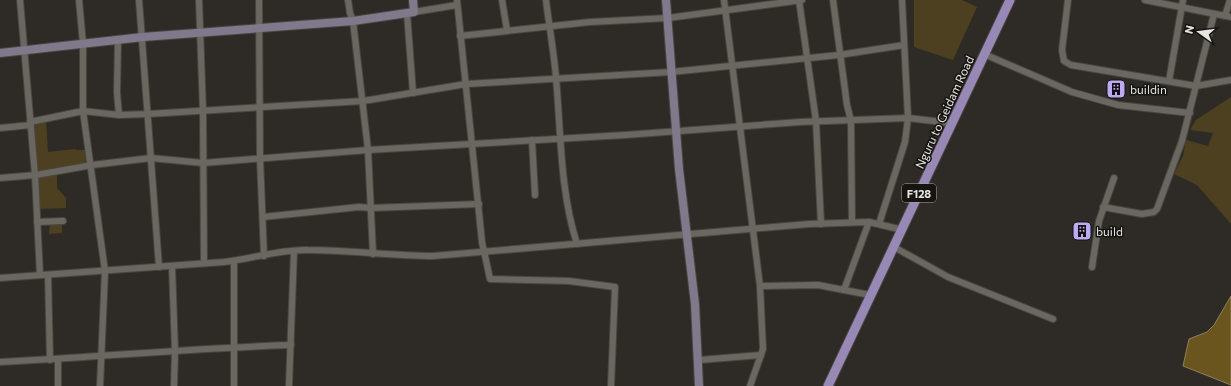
<svg xmlns="http://www.w3.org/2000/svg" width="1231" height="386" viewBox="0 0 1231 386" font-family="Commissioner,sans-serif">
	<rect width="100%" height="100%" fill="#2e2b26"/>
	<g fill="#4d4020">
		<path d="M914,0H962L977,7L953,60L914,47Z"/>
		<path d="M1231,97V224L1197,185L1174,174L1183,156L1186,140L1208,146L1213,133L1190,130L1196,120Z"/>
		<path d="M46,121L48,152L75,149L76,150H88L90,164L36,174L31,123Z"/>
		<path d="M36,175H57V188L66,198V208L38,209Z"/>
		<path d="M62,222V233L49,234L50,223Z"/>
	</g>
	<path fill="#6b551f" stroke="#90805a" d="M1231,296V385L1183,366L1189,339L1207,332L1214,325Z"/>
	<g fill="none" stroke-linecap="round" stroke-linejoin="round">
		<g stroke="#484642" stroke-width="8">
			<g id="street">
				<path d="M20,0L35,175L40,275"/>
				<path d="M79,0L83,44V111L105,271L100,386"/>
				<path d="M139,0L159,267"/>
				<path d="M199,0L203,111L204,263"/>
				<path d="M259,0L260,158L264,256"/>
				<path d="M348,0L350,13L353,21L368,150L373,254"/>
				<path d="M457,0L482,242L490,279L569,281L615,287L611,386"/>
				<path d="M502,0L507,30"/>
				<path d="M546,0C549,26 554,52 556,78C561,133 560,191 577,244"/>
				<path d="M724,0L760,286L763,349L750,386"/>
				<path d="M799,0L816,121L821,224"/>
				<path d="M833,0L847,105L851,121L852,222"/>
				<path d="M1068,0L1062,50L1064,61L1071,65L1196,86L1231,80"/>
				<path d="M1145,0L1231,17"/>
				<path d="M414,12L457,5"/>
				<path d="M407,13L413,93"/>
				<path d="M1225,16L1230,0"/>
				<path d="M460,36L590,22L668,18L802,0"/>
				<path d="M118,40L117,93L119,115"/>
				<path d="M984,54L1072,92L1118,105L1190,113"/>
				<path d="M1169,81L1183,0"/>
				<path d="M30,122L83,111L119,115L148,114L363,101L466,84L671,72L839,55L904,45"/>
				<path d="M0,128L31,125"/>
				<path d="M532,140L535,195"/>
				<path d="M0,178L36,175L92,165L151,158L203,163L368,150L625,135L800,122L908,118L951,123"/>
				<path d="M1103,207L1142,214L1154,212L1157,209L1182,141L1214,14"/>
				<path d="M263,217L359,207L371,208L479,204"/>
				<path d="M37,222L63,221"/>
				<path d="M879,224L905,142L908,118L902,0"/>
				<path d="M894,247L948,277L1053,319"/>
				<path d="M234,261V386"/>
				<path d="M172,266L175,351L174,386"/>
				<path d="M1092,267L1099,221L1114,178"/>
				<path d="M48,275L50,360"/>
				<path d="M0,278L224,262C252,259 280,249 308,250C350,250 392,256 433,256L809,224L869,222L903,230"/>
				<path d="M760,286L818,285L870,295"/>
				<path d="M844,290L869,222"/>
				<path d="M699,360L761,355"/>
				<path d="M0,362C97,357 194,348 291,345"/>
				<path d="M58,386V359"/>
				<path d="M289,386L294,251"/>
			</g>
		</g>
		<g stroke="#484642" stroke-width="10">
			<g id="secondary">
				<path d="M666,0L679,169L695,304L699,386"/>
				<path d="M0,53L143,37L353,21L414,12L413,0"/>
			</g>
		</g>
		<g stroke="#484642" stroke-width="11">
			<path id="primary" d="M828,386L1010,0"/>
		</g>
		<use href="#street" stroke="#696760" stroke-width="6"/>
		<use href="#secondary" stroke="#80788b" stroke-width="8"/>
		<use href="#primary" stroke="#9788b6" stroke-width="9"/>
	</g>
	<defs>
		<g id="building-square" transform="scale(1)"><rect x="-9" y="-9" width="18" height="18" rx="4" fill="#bea9f5" stroke="#151411"/><path d="M-4-6H4V6H1V3H-1V6H-4ZM-2.5-4.3h1.7v1.8h-1.7ZM.8-4.3h1.7v1.8H.8ZM-2.5-1h1.7V.8h-1.7ZM.8-1h1.7V.8H.8Z" fill="#111"/></g>
	</defs>
	<g fill-rule="evenodd">
		<use href="#building-square" x="1116" y="89"/>
		<use href="#building-square" x="1082" y="231"/>
	</g>
	<g text-anchor="middle" dominant-baseline="central" stroke-width="3" stroke-linejoin="round" paint-order="stroke">
		<rect fill="#151411" stroke="#a8a6a3" stroke-width="1" x="902" y="184" width="34" height="18" rx="3"/>
		<g font-size="11" font-weight="bold" fill="#e7e5e2">
			<text x="919" y="193">F128</text>
		</g>
		<g font-size="12" fill="#e7e5e2" stroke="#151411" text-anchor="start">
			<text x="1130" y="89">buildin</text>
			<text x="1096" y="231">build</text>
		</g>
		<g font-size="12" fill="#e7e5e2" stroke="#151411">
			<text transform="translate(944 112) rotate(-65)">Nguru to Geidam Road</text>
		</g>
	</g>
	<g transform="translate(1199 32) rotate(284)" stroke="#151411" stroke-width="3" paint-order="stroke">
	<path d="M0-3L7 15L0 10L-7 15Z" fill="#e7e5e2"/>
	<text y="-6" font-size="11" font-weight="bold" text-anchor="middle" fill="#e7e5e2">N</text>
	</g>
</svg>
